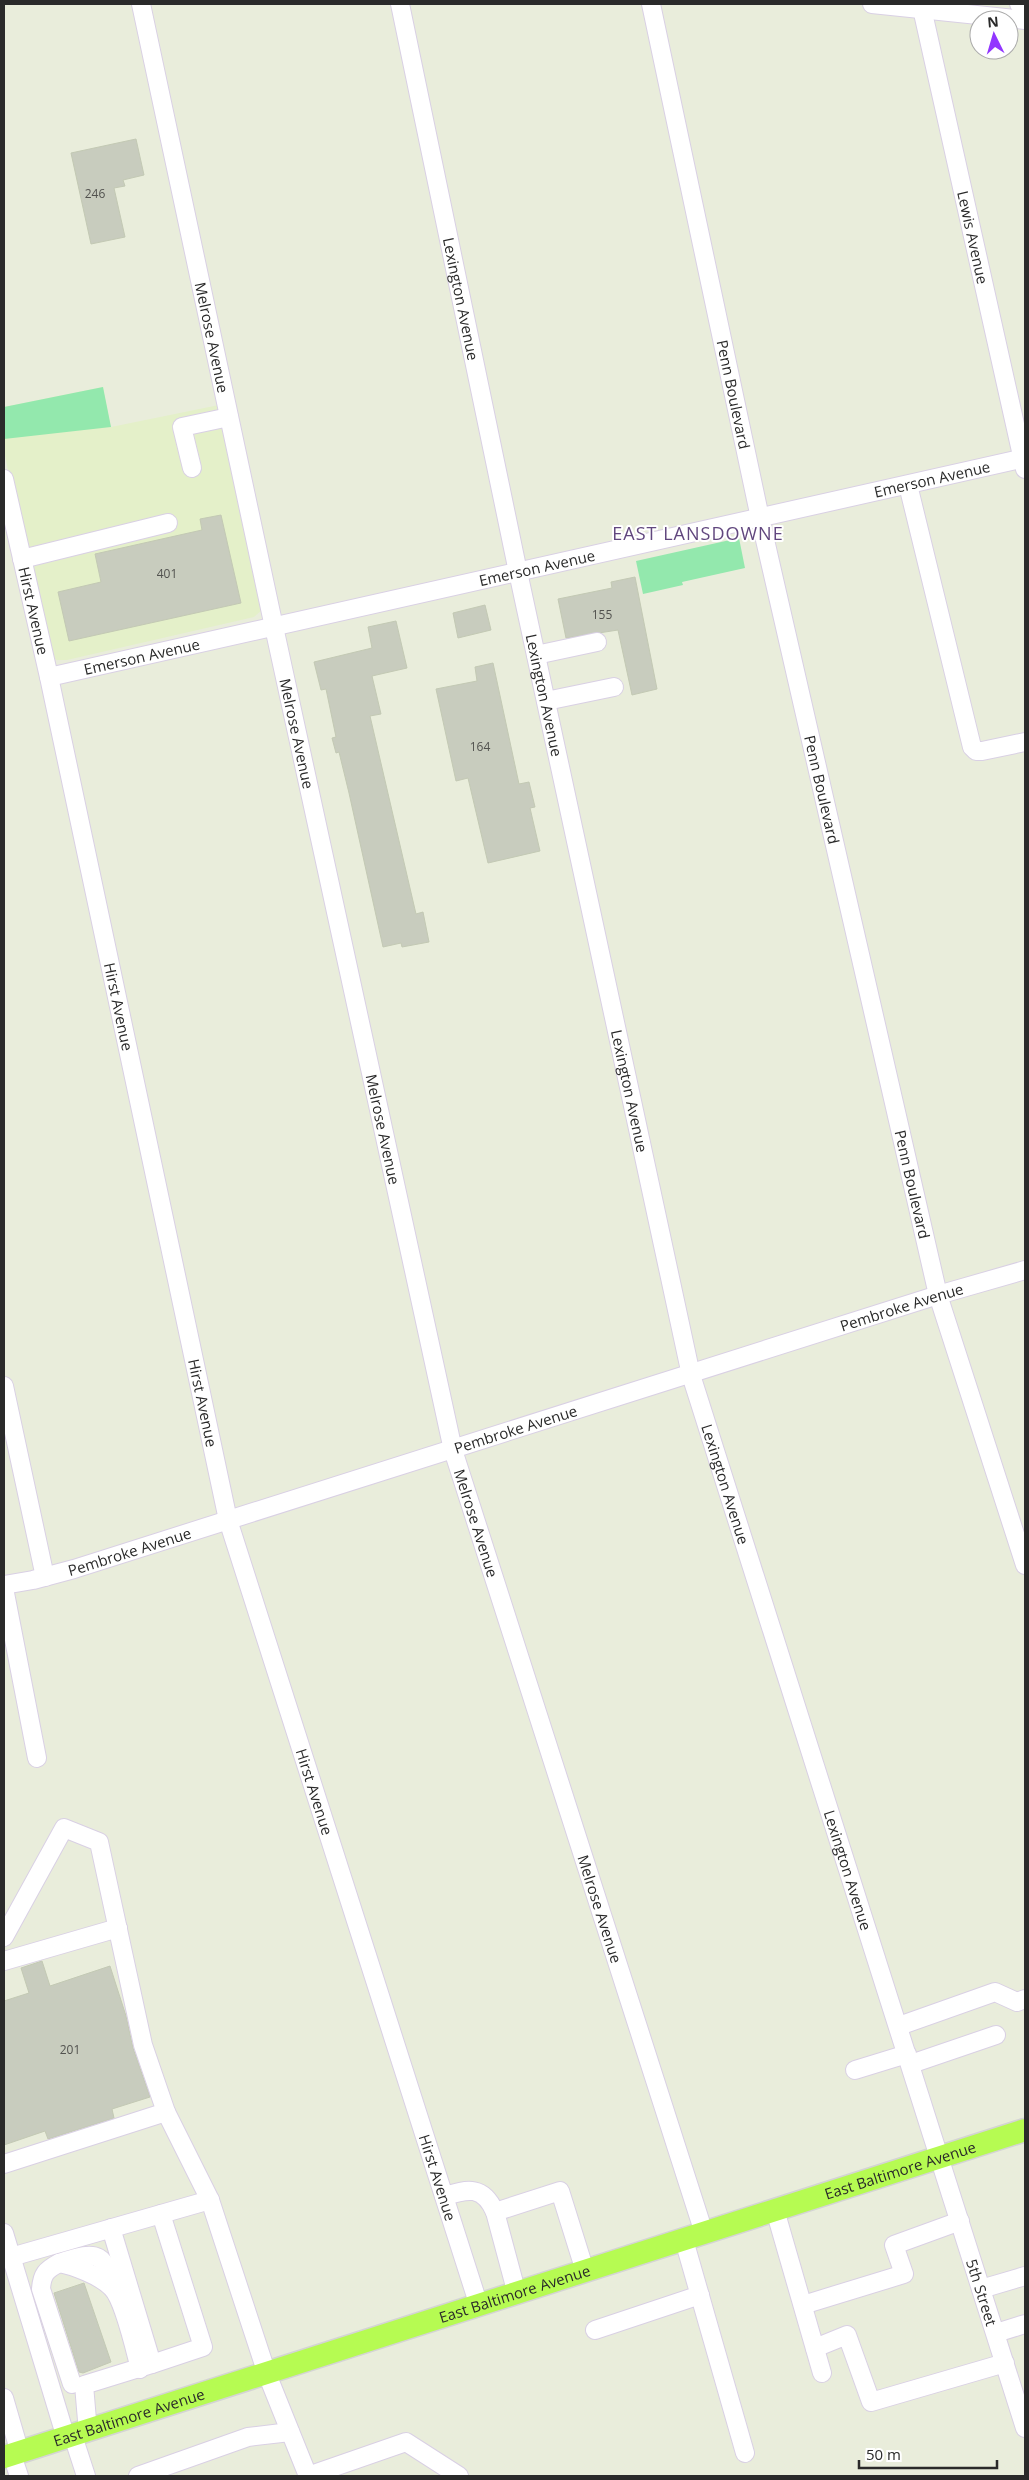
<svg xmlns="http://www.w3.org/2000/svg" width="1029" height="2480" viewBox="0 0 1029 2480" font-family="'Open Sans',sans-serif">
	<rect width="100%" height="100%" fill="#e9eddb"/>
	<path fill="#e4f0c9" d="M103,387L111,427L219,405L262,610L254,617L67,660H57L50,657L47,652L4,451V407Z"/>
	<g fill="#93e8ad">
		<path d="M103,387L111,427L4,439V407Z"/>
		<path d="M739,538L745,568L682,582L683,585L643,594L636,561Z"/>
	</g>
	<g fill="#c8ccbe" stroke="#c3c9b4">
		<path d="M136,139L144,175L123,180L125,186L114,188L125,237L91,244L71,153Z"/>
		<path d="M221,515L241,603L69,641L58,592L101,582L95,554L202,530L200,519Z"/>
		<path d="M635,577L657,689L632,695L618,630L566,638L558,599L612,588L611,582Z"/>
		<path d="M485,605L491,630L458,638L453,613Z"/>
		<path d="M396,621L407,668L372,676L381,714L370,716L416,914L423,912L429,942L402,947L401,943L383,947L349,793L339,752L336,753L332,738L336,737L326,689L321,690L314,662L372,648L368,627Z"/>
		<path d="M493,663L519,784L529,782L535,807L530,808L540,851L488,863L468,778L456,781L436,689L477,681L475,667Z"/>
		<path d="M42,1961L50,1986L110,1966L126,2016L133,2048L150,2097L112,2109L114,2118L48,2139L45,2131L4,2145V2001L29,1993L21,1968Z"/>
		<path d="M84,2283L111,2362L83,2373L79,2372L54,2293Z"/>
	</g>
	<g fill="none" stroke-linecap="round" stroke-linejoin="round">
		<g stroke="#d9d0e4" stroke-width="20">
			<g id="minor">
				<path id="s1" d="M141,4L274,627L453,1450L704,2233"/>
				<path id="s2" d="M400,4L518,572L691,1375L1025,2428"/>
				<path id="s3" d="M651,4L760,518L938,1295L1025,1565"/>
				<path d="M872,4L1025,20"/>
				<path id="s4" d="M921,4L1025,469"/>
				<path d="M1019,4L1025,9"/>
				<path d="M192,468L182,427L229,417"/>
				<path id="s5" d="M4,479L49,677L228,1520L479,2306"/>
				<path d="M908,485L972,747L976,751H982L1025,742"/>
				<path d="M22,559L168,523"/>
				<path d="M536,655L597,642"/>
				<path id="s6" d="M49,677L1025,458"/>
				<path d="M546,701L614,687"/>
				<path d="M4,1386L45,1577"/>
				<path id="s7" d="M4,1585L33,1580L74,1569L938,1295L1025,1270"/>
				<path d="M4,1588L37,1758"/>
				<path d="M4,1937L64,1828L99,1842L143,2045L166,2112"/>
				<path d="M4,1961L118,1928"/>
				<path d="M899,2026L995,1992L1017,2002L1025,1999"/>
				<path d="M911,2064L996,2035"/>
				<path d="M855,2070L907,2054"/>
				<path d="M4,2164L166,2112L210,2200L267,2374L308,2476L406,2442L459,2476"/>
				<path d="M444,2196C468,2189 483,2185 495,2212"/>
				<path d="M775,2210L822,2373"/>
				<path d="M4,2233L66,2438"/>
				<path d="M684,2240L745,2453"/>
				<path d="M11,2257L210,2200"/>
				<path d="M59,2263C101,2249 103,2253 117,2294"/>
				<path d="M981,2289L1025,2276"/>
				<path d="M517,2294L495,2212L560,2191L585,2271"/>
				<path d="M803,2305L904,2274L894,2245L960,2221"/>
				<path d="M595,2330L700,2295"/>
				<path d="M996,2333L1025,2324"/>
				<path d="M815,2348L847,2335L871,2402L1005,2363"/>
				<path d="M152,2364L203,2347L161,2214"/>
				<path d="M72,2384L41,2289C42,2274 46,2270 59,2263C74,2266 101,2276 112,2288C124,2300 135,2350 140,2369"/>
				<path d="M4,2398L20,2453"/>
				<path d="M88,2432L84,2385L152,2364L111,2228"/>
				<path d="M73,2436L86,2476"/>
				<path d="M12,2455L19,2476"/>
				<path d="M138,2476L248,2437L290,2432"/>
			</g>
		</g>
		<g stroke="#d4d4d4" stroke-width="25">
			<g id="major">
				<path id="s8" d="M4,2457L1025,2130"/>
			</g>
		</g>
		<use href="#minor" stroke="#fff" stroke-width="18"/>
		<use href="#major" stroke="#b6fb52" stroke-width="22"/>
	</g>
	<g text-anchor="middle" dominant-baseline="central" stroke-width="4" stroke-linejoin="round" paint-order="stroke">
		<g font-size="12" fill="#52524f">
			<text x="95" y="193">246</text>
			<text x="167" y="573">401</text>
			<text x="602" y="614">155</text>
			<text x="480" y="746">164</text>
			<text x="70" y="2049">201</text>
		</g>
		<g font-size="15" fill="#2a2a2a" stroke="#fff">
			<text stroke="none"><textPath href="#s4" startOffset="239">Lewis Avenue</textPath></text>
			<text stroke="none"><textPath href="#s2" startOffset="301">Lexington Avenue</textPath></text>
			<text stroke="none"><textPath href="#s1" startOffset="341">Melrose Avenue</textPath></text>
			<text stroke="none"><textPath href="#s3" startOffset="399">Penn Boulevard</textPath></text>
			<text stroke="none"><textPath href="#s6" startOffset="905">Emerson Avenue</textPath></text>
			<text stroke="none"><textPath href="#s6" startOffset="500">Emerson Avenue</textPath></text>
			<text stroke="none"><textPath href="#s5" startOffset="135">Hirst Avenue</textPath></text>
			<text stroke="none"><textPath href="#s6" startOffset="95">Emerson Avenue</textPath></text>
			<text stroke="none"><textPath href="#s2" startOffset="706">Lexington Avenue</textPath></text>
			<text stroke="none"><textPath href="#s1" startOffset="746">Melrose Avenue</textPath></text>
			<text stroke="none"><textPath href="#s3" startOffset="804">Penn Boulevard</textPath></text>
			<text stroke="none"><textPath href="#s5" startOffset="540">Hirst Avenue</textPath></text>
			<text stroke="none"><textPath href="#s2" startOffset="1111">Lexington Avenue</textPath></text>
			<text stroke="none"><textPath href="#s1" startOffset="1151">Melrose Avenue</textPath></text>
			<text stroke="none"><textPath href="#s3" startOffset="1209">Penn Boulevard</textPath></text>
			<text stroke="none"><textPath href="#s7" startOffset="940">Pembroke Avenue</textPath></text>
			<text stroke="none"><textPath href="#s5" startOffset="945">Hirst Avenue</textPath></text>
			<text stroke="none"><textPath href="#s7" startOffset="535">Pembroke Avenue</textPath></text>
			<text stroke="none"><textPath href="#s2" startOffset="1516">Lexington Avenue</textPath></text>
			<text stroke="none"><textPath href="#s1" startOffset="1556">Melrose Avenue</textPath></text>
			<text stroke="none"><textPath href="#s7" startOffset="130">Pembroke Avenue</textPath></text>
			<text stroke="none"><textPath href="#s5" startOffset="1350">Hirst Avenue</textPath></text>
			<text stroke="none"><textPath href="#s2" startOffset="1921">Lexington Avenue</textPath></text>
			<text stroke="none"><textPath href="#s1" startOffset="1961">Melrose Avenue</textPath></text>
			<text stroke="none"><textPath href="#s8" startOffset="941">East Baltimore Avenue</textPath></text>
			<text stroke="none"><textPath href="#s5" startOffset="1755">Hirst Avenue</textPath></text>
			<text stroke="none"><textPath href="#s2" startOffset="2364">5th Street</textPath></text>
			<text stroke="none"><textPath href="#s8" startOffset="536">East Baltimore Avenue</textPath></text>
			<text stroke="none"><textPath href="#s8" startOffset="131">East Baltimore Avenue</textPath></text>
		</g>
		<g font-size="18" letter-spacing="1" fill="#61477e" stroke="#fff">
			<text x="698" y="533">EAST LANSDOWNE</text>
		</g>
	</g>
	<rect width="1029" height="2480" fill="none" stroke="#2a2a2a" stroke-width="10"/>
	<g transform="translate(994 35) rotate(355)"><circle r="24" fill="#ffffff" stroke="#aaaaaa"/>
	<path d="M0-4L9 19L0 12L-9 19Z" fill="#9236ff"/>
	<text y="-8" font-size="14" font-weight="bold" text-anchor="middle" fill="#2a2a2a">N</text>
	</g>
	<path d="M859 2460v8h138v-8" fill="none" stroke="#2a2a2a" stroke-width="2.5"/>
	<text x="866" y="2460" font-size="15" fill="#2a2a2a" stroke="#ffffff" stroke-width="4" paint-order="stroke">50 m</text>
</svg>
